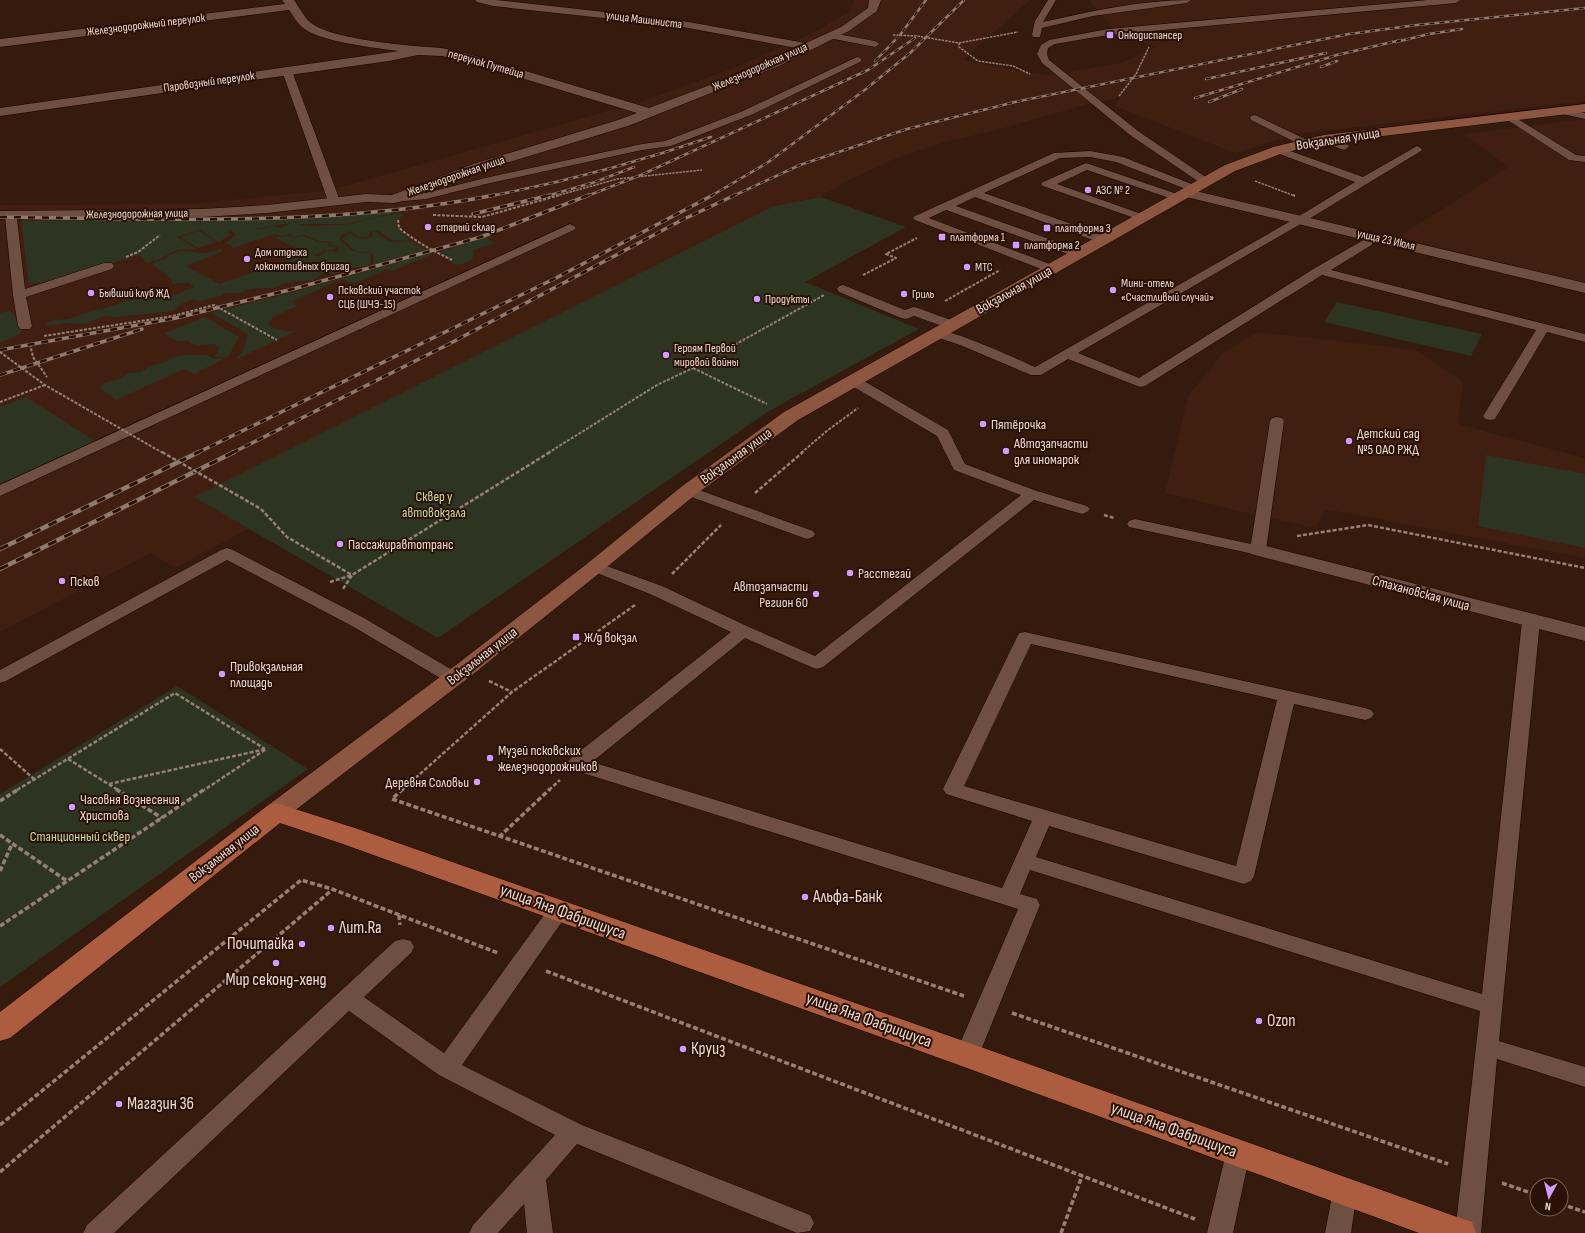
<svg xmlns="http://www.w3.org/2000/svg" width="1585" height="1233" viewBox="0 0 1585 1233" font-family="'Sofia Sans Condensed',sans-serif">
	<rect width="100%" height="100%" fill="#351a0e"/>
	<g fill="#401f10">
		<path d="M854,0H1030L963,60L1048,76L1121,63L1156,47L1118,34L1089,0H1585V101L1296,134L1235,153L1115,106L1119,98L1092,103L997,130L945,142L894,159L841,184L821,197L774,206L195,497L250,528L175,568L151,553L0,632V205L191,204L331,190L640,102L731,69L815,32L850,11Z"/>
		<path d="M1585,119V283L1398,237L1509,167L1463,134Z"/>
		<path d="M1258,332L1416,350L1463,382L1458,424L1585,458V558L1325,509L1316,528L1264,517L1165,493L1188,396L1222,354Z"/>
	</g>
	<g fill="#2e3422">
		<path d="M821,197L906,227L805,282L919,329L769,411L438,638L194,497L774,206Z"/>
		<path d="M390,211L395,213L346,224H297L311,226L352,224L366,220L400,213L404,215L396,220L398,228L410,241L393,240L378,231L369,232V237C361,238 357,237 351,231L342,235L339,239C351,251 353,253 370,253L371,263L360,268L348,267C341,275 332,274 323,273L314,280L285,283L274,288H258L246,290L242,293H224L220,296L200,301L192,299L183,303L173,311L118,317L105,316L85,324L66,323L48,326L46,323L56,320L68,319L95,310L103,309L152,292C157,292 160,294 165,295C174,297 186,290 194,287L189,283L171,284L173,280L154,266V262L165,259L172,254L181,251L209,253L221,249L222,252L186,266L220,284L301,255L313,254L305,253L274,237L289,236L293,238L304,236L317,242L330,243L328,245L336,248L334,250H324L318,254H314L317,257L327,251L338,252L340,247L330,245L332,242L318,241L305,235L293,237L289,234L282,236L275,234L233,248L231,245L225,244L236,234L231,231L236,228L263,229L273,226L280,228L291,223C281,224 272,226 263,228C250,230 239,225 228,232L230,235L219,242L200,230L177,237L195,248V249L176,250L158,260L147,263L139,255L57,280L29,284L21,221L307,218Z"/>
		<path d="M199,231L217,242L198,248L181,237Z"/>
		<path d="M372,232H376L386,240L397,242L411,241L427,250L374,265L373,253L357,252L342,239L350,233C356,239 365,241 372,236Z"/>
		<path d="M486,237L494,243L473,250C476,262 465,264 455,265L440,252Z"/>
		<path d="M430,253L433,254L392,271L387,269L353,284L344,280L335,282L291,302L297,306L273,317L268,324C276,331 287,332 298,330L235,360L243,351L248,334L211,313L294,292Z"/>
		<path d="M1337,302L1482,334L1471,356L1324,322Z"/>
		<path d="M10,311L14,314L22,332L12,338L0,342V313Z"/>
		<path d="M205,317L239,337L228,357H215L219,349L215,344L198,345L190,343L188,340C177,343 172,339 164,333Z"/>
		<path d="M189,355H207L214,359L225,358L194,374L184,369L116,400L100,388L104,383L122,378L128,373L141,372L150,366L168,361L173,357Z"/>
		<path d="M26,397L97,442L0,487V407Z"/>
		<path d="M1486,455L1585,474V548L1478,526Z"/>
		<path d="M177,686L308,769L0,987V794Z"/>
	</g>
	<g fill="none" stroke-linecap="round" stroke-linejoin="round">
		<g stroke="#1b0400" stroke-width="1">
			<g id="service">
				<path d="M1048,0H1056L1043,22C1092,11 1141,0 1191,0L1187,3L1093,16L1042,28L1040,37H1034L1032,35L1035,21Z"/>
				<path d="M1428,0H1460L1456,3L1108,35L1055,44L1048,48L1047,54L1049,60L1138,131L1210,180L1212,182L1206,185L1202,184L1130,135L1042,63L1037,54L1041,45L1049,40L1108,29Z"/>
				<path d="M832,33L875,41L880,44L875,47L829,38L827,36Z"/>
				<path d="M857,57L860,58L862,60L860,62L751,115L671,146L642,150L486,184L426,199L394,202L390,201L388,199L390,197L394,196L426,193L485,178L642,144L665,141L743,111Z"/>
				<path d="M287,68L292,71L340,201L338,203H330L328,201L282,71Z"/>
				<path d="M1562,108L1585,113V119L1558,113L1557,111Z"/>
				<path d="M1510,114L1576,155L1585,156V162L1569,160L1506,119L1505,117L1506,115Z"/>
				<path d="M1255,115L1309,141L1310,143L1305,146L1301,145L1251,120L1250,118L1251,116Z"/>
				<path d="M1324,136L1348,145L1349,147L1344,150L1320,141L1319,139Z"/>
				<path d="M1417,146L1422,149L1421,151L1304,222L1078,353L1139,378L1315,268L1374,234L1378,235L1380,238L1378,241L1331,270L1585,334V342L1547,332L1495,419L1490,420L1485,419L1483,416L1536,330L1322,275L1145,386L1140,387L1068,359L1041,375H1031L960,345L933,336L931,333L933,330C948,327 1017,359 1035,367L1296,218L1355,182L1274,152L1273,150L1274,148H1282L1363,177Z"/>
				<path d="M1090,151L1123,157L1199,187L1201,189L1199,191H1191L1116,162L1090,157L1060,158L984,193L1108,237L1110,240L1108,243L1104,244L975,197L956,206L1083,251L1085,254L1083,257L1079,258L946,210L929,218L1055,266L1057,269L1055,272L1051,273L915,220L913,218L915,216L1054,153Z"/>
				<path d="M1086,163L1183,196L1185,198L1183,200H1175L1087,170L1057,184L1147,216L1149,218L1147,220L1143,221L1043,186L1041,184L1043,182Z"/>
				<path d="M21,212L25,213L27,215L25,217L17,219L25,289L104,263H112L114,266L112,269L26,297L32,326L30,329H20L18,326L13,295L5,217L7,215Z"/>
				<path d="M570,224L574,226L576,228L574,230L0,496V485Z"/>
				<path d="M843,285L905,310L913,307L918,308L956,322L958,325L956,328L951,329L914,316L906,319L901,318L839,292L837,289L839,286Z"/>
				<path d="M852,376L857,377L948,430L965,464L1037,491L1087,506L1090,509L1087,512L1082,514L1034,500L823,667L817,669L811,667L745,638L592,762L1002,888L1032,821L946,794L943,789L1019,633L1025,632L1365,708L1371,710L1374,714L1371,718L1365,720L1294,704L1254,876L1251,881L1244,884L1049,826L1036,857L1482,994L1522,621L1525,617L1531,616L1537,617L1540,621L1499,1041L1585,1067V1087L1497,1059L1481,1233H1455L1480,1011L1030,870L1020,894L1037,899L1040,905L979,1055L975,1062L967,1065L959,1062L955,1055L1018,909L570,769L567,764L570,759L731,632L650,594L589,570L587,567L589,564L595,562L601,564L662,586L749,627L815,656L1021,495L954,470L937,436L847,383L845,380L847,377ZM1031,644L1277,700L1236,866L964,786Z"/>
				<path d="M1277,417L1282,418L1284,421L1266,550L1264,553L1258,555L1129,527L1127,524L1129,521L1135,519L1251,544L1270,421L1272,418Z"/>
				<path d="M688,486L813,531L815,534L813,537L807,539L801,537L683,494L680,491L683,488Z"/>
				<path d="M227,548L233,550L364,618L459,674L462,678L459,682L453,684L447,682L352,626L227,560L6,681L0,683V670L221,550Z"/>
				<path d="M559,902L566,904L570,910L566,916L462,1065L582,1125L810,1215L814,1223L810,1231L797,1233L577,1144L546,1180L553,1233H527L524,1204L498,1233H469L473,1225L555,1135L439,1075L349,1011L114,1233H83L87,1225L395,941L403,939L411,941L414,947L411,953L364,997L444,1053L552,904Z"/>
				<path d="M1238,1142L1247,1145L1250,1153L1233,1233H1207L1226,1153L1229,1145Z"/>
				<path d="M1345,1180L1354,1183L1357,1191L1351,1233H1325L1333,1191L1336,1183Z"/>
			</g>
		</g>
		<g stroke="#1b0400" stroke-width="1">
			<g id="minor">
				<path d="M282,0H294C299,7 304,17 310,22C330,40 413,46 441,48C449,49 457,52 465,53L649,108L723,80L796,48L677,26L493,6L477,2L475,0H496L677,20L806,43L841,27L868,8L869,0H881L877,11L849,31L779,66L628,126L483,170L399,202L394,203L366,202L267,213L202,217L0,219V211L202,209L267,205L366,194L392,195L473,164L618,120L637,113L462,60L442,56L418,55L389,61L0,116V108L399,51C376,48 319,42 302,27C297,23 293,15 289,10L0,47V39L285,4Z"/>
				<path d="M1187,189L1585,283V293L1182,196L1180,193L1182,190Z"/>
				<path d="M1258,544L1585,627V641L1251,554L1248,550L1251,546Z"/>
			</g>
		</g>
		<g stroke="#1b0400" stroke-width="1">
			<path id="secondary" d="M1585,104V112L1324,143L1283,153L1235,171L798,420L695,495L602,571L472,675L285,818L276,821L267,818L263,812L267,806L456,665L588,563L681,487L784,412L1225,165L1273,147L1324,135Z"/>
		</g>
		<g stroke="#1b0400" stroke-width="1">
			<path id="primary" d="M276,803L358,829L978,1046L1460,1218L1472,1222L1476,1233H1419L956,1064L340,843L280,823L10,1038L0,1041V1012L267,806Z"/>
		</g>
		<g stroke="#978077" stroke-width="1.5" stroke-dasharray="2.5 1" stroke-linecap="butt">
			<path d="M893,35L917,36L959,43L1018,32"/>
			<path d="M959,43V47L978,61L1013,66L1030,74"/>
			<path d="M1119,96L1136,74L1149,47"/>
			<path d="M1255,181L1295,196"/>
			<path d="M556,196L617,179L702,170"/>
		</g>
		<g stroke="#978077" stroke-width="2" stroke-dasharray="3 1.5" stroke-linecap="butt">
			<path d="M1293,195L1295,196"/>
			<path d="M433,215L482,217L560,195"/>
			<path d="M398,220L399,228C415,241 433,251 452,260"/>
			<path d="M126,257L138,252L160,235"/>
			<path d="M863,275L896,258L886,254L917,238"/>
			<path d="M945,301L1000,270"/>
			<path d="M44,336L173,316L214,305L277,340"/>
			<path d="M30,344L33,357L47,377"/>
			<path d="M693,368L767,404"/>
			<path d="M0,402L45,385"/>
			<path d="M548,453L657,385L693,368L824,295"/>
			<path d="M801,453L828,430L858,408"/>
		</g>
		<g stroke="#978077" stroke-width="2.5" stroke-dasharray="4 2" stroke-linecap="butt">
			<path d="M755,493L803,452"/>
			<path d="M261,509L287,537L352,575L343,589"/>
			<path d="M1104,515L1114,518"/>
			<path d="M1297,536L1368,525L1585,568"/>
			<path d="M672,574L721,525"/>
			<path d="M330,582L352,575L550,452"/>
			<path d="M489,681L512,692"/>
			<path d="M0,749L34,779"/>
			<path d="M68,759L118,790"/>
			<path d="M109,784L266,749L204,790"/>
			<path d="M17,790L175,693L265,749"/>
			<path d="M402,790L512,692L635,605"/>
			<path d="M549,790L560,780"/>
		</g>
		<g stroke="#978077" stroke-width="3.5" stroke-dasharray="5 2.5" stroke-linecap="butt">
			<path d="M116,789L162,818"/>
			<path d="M403,789L392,799L964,996"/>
			<path d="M0,801L19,789"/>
			<path d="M0,835L67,881"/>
			<path d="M499,837L550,789"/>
			<path d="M0,871L12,844"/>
			<path d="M399,915L400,925"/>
			<path d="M0,926L205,789"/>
			<path d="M546,971L1195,1219"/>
			<path d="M1012,1013L1448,1164"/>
			<path d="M0,1125L301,880L332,889L498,953"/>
			<path d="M0,1172L332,890"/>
			<path d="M1502,1183L1537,1195"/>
			<path d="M1561,1204L1585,1212"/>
			<path d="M1061,1233L1082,1176"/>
		</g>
		<use href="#service" fill="#6e4f41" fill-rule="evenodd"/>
		<use href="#minor" fill="#6e4f41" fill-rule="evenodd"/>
		<use href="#secondary" fill="#8d5640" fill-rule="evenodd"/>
		<use href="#primary" fill="#ac5d40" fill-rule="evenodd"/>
		<g stroke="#90796f" stroke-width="2.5">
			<g id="rail-far2">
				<path d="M1396,42L1429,34L1462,29"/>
				<path d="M875,61L900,35L926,0"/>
				<path d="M1321,67L1337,61"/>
				<path d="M1206,79L1326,53"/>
				<path d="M1195,98L1337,55L1401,40"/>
				<path d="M1209,102L1242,89"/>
				<path d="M490,196C565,182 639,162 711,137"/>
				<path d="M547,196L595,182L634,167"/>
				<path d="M587,196L641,175L868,70L915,38"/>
				<path d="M711,196L767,163L866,89L910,53L964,0"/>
				<path d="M733,196L800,165L907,129L1015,102L1349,34L1417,25L1585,8"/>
			</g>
		</g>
		<g stroke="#90796f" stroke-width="3.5">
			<g id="rail-far1">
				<path d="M473,214L550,195"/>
				<path d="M0,217C165,219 332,227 495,195"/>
				<path d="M0,350L176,318L293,289L481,237L589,195"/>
				<path d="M0,375L142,329"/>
				<path d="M197,453L556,278L713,195"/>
				<path d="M232,453L449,344L682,220L735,195"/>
			</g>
		</g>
		<g stroke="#90796f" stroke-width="4.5">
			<g id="rail">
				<path d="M0,549L199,452"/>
				<path d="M0,569L234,452"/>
			</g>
		</g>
		<use href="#rail-far2" stroke="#2a1106" stroke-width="1.5" stroke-dasharray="5" stroke-linecap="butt"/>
		<use href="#rail-far1" stroke="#2a1106" stroke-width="2.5" stroke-dasharray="7" stroke-linecap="butt"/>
		<use href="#rail" stroke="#2a1106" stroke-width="3" stroke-dasharray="9" stroke-linecap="butt"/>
		<path stroke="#978077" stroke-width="2" stroke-dasharray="3 1.5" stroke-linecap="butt" d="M0,352L45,385L163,453"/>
		<path stroke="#978077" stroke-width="2.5" stroke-dasharray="4 2" stroke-linecap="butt" d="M162,452L261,509"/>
	</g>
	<g fill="#d09dff" stroke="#2a1106" stroke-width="1.5">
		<rect x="1106" y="31" width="8" height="8" rx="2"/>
		<circle cx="1088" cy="190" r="4"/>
		<circle cx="428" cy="227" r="4"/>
		<rect x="1043" y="224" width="8" height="8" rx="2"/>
		<rect x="938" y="233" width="8" height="8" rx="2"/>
		<rect x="1012" y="241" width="8" height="8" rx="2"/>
		<circle cx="247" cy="259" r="4"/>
		<circle cx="967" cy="267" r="4"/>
		<circle cx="1113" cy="290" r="4"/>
		<circle cx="91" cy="293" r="4"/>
		<circle cx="904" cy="294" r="4"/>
		<circle cx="330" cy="297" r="4"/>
		<circle cx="757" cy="299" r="4"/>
		<circle cx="666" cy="355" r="4"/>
		<circle cx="983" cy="424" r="4"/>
		<circle cx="1349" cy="441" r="4"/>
		<circle cx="1006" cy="451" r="4"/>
		<circle cx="340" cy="544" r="4"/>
		<circle cx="850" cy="573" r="4"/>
		<circle cx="62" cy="581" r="4"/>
		<circle cx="816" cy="594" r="4"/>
		<rect x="572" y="633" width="8" height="8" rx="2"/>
		<circle cx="222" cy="674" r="4"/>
		<circle cx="490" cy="758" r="4"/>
		<circle cx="477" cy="782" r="4"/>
		<circle cx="72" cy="807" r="4"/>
		<circle cx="805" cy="897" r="4"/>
		<circle cx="331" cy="928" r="4"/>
		<circle cx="302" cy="944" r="4"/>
		<circle cx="276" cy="963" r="4"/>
		<circle cx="1259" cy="1021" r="4"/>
		<circle cx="683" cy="1049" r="4"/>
		<circle cx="119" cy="1104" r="4"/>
	</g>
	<g text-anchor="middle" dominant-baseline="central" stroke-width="4" stroke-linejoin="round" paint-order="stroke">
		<g font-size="12" fill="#eddad2" stroke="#2a1106">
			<text transform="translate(644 20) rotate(7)">улица Машиниста</text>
			<text transform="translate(146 25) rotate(-7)">Железнодорожный переулок</text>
			<text transform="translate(486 64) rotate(16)">переулок Путейца</text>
			<text transform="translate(760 67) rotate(-24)">Железнодорожная улица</text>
			<text transform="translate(209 82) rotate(-8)">Паровозный переулок</text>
			<text transform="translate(456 176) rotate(-19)">Железнодорожная улица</text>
			<text transform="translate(137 214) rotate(-1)">Железнодорожная улица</text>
			<text transform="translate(1386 240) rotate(13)">улица 23 Июля</text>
		</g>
		<g font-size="12" fill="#eddad2" stroke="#2a1106" text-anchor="start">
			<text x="1118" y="35">Онкодиспансер</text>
			<text x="1096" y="190">АЗС № 2</text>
			<text x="436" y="227">старый склад</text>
			<text x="1055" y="228">платформа 3</text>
			<text x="950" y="237">платформа 1</text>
			<text x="1024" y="245">платформа 2</text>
			<text x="255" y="252">Дом отдыха<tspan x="255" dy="14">локомотивных бригад</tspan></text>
			<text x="975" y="267">МТС</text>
			<text x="1121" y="283">Мини-отель<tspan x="1121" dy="14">«Счастливый случай»</tspan></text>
			<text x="338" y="290">Псковский участок<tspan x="338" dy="14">СЦБ (ШЧЭ-15)</tspan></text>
			<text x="99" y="293">Бывший клуб ЖД</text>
			<text x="912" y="294">Гриль</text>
			<text x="765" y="299">Продукты</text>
			<text x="674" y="348">Героям Первой<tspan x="674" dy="14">мировой войны</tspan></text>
		</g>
		<g font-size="14" fill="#eddad2" stroke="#2a1106">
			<text transform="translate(1338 139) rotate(-9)">Вокзальная улица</text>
			<text transform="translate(1014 290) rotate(-29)">Вокзальная улица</text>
			<text transform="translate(736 456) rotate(-36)">Вокзальная улица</text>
			<text transform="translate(1421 593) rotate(15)">Стахановская улица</text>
			<text transform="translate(482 656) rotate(-38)">Вокзальная улица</text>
			<text transform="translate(224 853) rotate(-38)">Вокзальная улица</text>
		</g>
		<g font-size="14" fill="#eddad2" stroke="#2a1106" text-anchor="start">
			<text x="991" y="424">Пятёрочка</text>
			<text x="1357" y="433">Детский сад<tspan x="1357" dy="16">№5 ОАО РЖД</tspan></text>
			<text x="1014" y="443">Автозапчасти<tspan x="1014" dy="16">для иномарок</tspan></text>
			<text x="348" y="544">Пассажиравтотранс</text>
			<text x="858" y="573">Расстегай</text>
			<text x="70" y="581">Псков</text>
			<text x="808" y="586" text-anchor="end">Автозапчасти<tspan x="808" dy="16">Регион 60</tspan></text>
			<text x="584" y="637">Ж/д вокзал</text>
			<text x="230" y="666">Привокзальная<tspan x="230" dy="16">площадь</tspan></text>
			<text x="498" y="750">Музей псковских<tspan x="498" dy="16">железнодорожников</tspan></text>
			<text x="469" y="782" text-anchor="end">Деревня Соловьи</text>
			<text x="80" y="799">Часовня Вознесения<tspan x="80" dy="16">Христова</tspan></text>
		</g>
		<g font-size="14" fill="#c7dca3" stroke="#2a1106">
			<text x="434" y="496">Сквер у<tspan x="434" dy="16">автовокзала</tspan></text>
			<text x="80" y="836">Станционный сквер</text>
		</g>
		<g font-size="17" fill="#eddad2" stroke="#2a1106" text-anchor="start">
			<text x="813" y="897">Альфа-Банк</text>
			<text x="339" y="928">Лит.Ra</text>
			<text x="294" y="944" text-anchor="end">Почитайка</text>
			<text x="276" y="980" text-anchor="middle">Мир секонд-хенд</text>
			<text x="1267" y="1021">Ozon</text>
			<text x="691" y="1049">Круиз</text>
			<text x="127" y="1104">Магазин 36</text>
		</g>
		<g font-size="17" fill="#eddad2" stroke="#2a1106">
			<text transform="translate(563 912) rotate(20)">улица Яна Фабрициуса</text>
			<text transform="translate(869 1020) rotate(20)">улица Яна Фабрициуса</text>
			<text transform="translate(1174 1130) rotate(20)">улица Яна Фабрициуса</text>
		</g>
	</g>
	<g transform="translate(1549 1197) rotate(187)"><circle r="19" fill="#2a1106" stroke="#786158"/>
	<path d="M0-3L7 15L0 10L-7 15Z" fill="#d09dff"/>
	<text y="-6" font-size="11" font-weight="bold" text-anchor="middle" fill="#eddad2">N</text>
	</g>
</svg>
